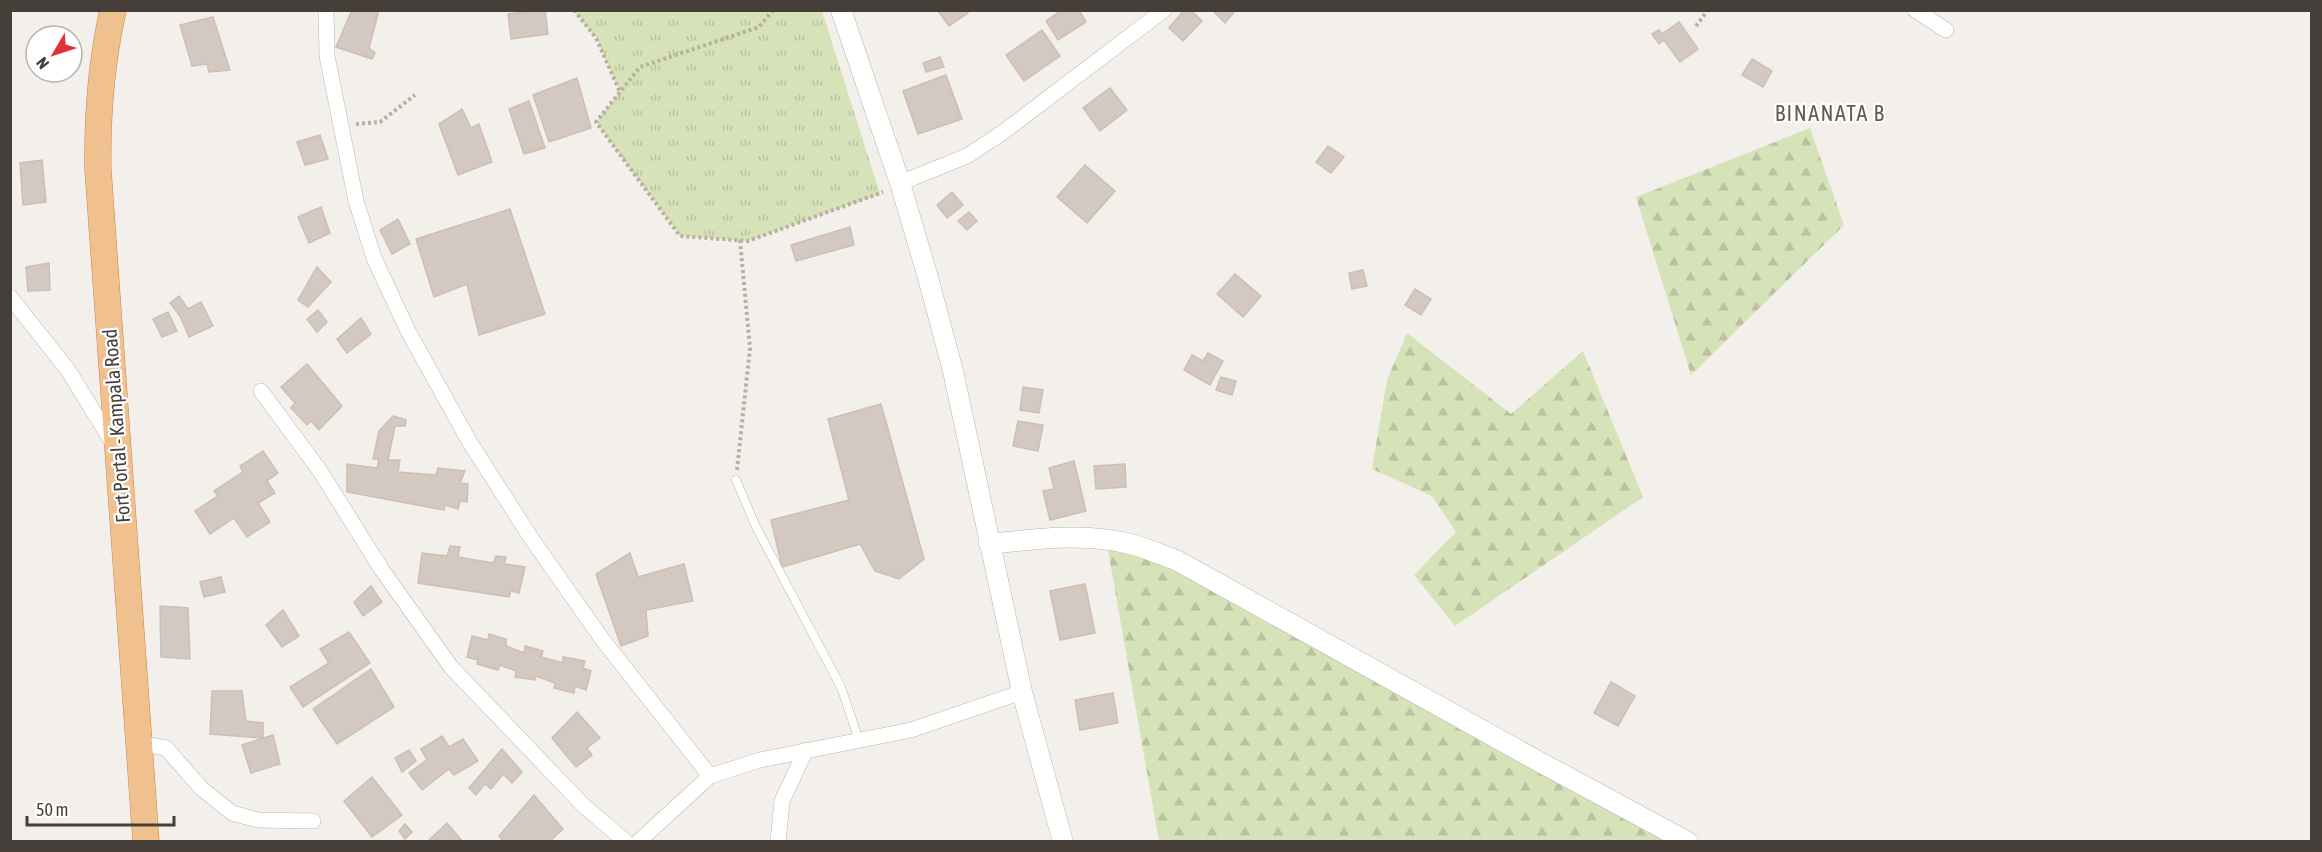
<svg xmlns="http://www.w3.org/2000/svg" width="2322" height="852" viewBox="0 0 2322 852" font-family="'Asap Condensed',sans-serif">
	<defs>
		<pattern id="grass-tufts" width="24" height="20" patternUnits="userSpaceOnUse" patternTransform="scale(1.5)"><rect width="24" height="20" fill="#d6e2b8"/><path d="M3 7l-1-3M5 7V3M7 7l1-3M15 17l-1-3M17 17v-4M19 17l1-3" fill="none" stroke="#b9c39f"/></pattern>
		<pattern id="forest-firs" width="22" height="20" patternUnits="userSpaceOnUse" patternTransform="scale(1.5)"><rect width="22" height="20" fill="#d6e2b8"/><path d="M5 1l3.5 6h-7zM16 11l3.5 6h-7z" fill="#b9c39f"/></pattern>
	</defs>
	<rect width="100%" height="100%" fill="#f3efea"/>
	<path fill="url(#grass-tufts)" d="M574,11H822L880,194L748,241L680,236L596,122L620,92L596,38Z"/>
	<g fill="url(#forest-firs)">
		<path d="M1810,128L1844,225L1691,375L1636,197Z"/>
		<path d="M1407,333L1511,414L1583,351L1643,497L1455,626L1414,575L1456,532L1432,496L1372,469L1387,380Z"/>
		<path d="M1137,549L1678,841H1159L1108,550Z"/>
	</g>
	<g fill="#d3c9c0" stroke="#cdbfb4" stroke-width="1.5">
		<path d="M352,10H379L369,48L375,53L372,59L336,47Z"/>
		<path d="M545,10L548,34L511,39L508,14Z"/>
		<path d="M967,10L968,13L949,26L938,11Z"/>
		<path d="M1062,10H1079L1086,22L1058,40L1046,21Z"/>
		<path d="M1184,10H1191L1202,21L1183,41L1169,28Z"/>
		<path d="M1212,10H1236L1225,23Z"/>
		<path d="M213,17L230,70L209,72L207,64L192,66L180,25Z"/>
		<path d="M1679,22L1698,49L1680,62L1664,40L1659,44L1652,34L1659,30L1662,34Z"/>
		<path d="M1042,30L1060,56L1024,81L1006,55Z"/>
		<path d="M940,57L944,67L926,72L923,63Z"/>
		<path d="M1752,59L1772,71L1763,87L1742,75Z"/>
		<path d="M946,75L962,119L918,134L903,91Z"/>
		<path d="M577,78L591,128L549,142L533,95Z"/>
		<path d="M1110,88L1127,110L1100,131L1083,108Z"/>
		<path d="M529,101L545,148L524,154L509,109Z"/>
		<path d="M462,109L471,128L479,124L492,162L458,175L439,124Z"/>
		<path d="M320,135L328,159L305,165L297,142Z"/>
		<path d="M1328,146L1344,157L1331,173L1316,162Z"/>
		<path d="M42,160L46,202L23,205L20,163Z"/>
		<path d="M1085,165L1115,191L1087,223L1057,197Z"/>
		<path d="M952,192L963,205L947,218L937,205Z"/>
		<path d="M321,207L330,233L309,243L298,217Z"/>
		<path d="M510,209L545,314L479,335L467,284L434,297L416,239Z"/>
		<path d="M969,212L977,221L967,230L958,221Z"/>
		<path d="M398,219L410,244L392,254L380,230Z"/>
		<path d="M850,227L854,245L796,261L791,245Z"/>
		<path d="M49,263L50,290L28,291L26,267Z"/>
		<path d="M317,267L331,282L308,307L298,300Z"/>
		<path d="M1363,270L1367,286L1352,289L1349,273Z"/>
		<path d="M1235,274L1261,296L1243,317L1217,294Z"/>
		<path d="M1415,289L1431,299L1421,315L1405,305Z"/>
		<path d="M179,296L188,309L201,302L213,326L189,337L180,316L170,303Z"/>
		<path d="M318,310L327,322L317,332L307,319Z"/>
		<path d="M168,312L177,331L162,337L153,319Z"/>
		<path d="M361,318L371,334L347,353L337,339Z"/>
		<path d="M1208,353L1223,361L1210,385L1184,370L1192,355L1203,361Z"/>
		<path d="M307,364L342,406L319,430L311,421L307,425L291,408L295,403L281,387Z"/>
		<path d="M1221,377L1236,381L1232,395L1216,390Z"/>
		<path d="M1023,387L1043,390L1039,413L1020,410Z"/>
		<path d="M881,404L924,559L899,579L875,571L860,544L782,567L771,520L849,500L828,419Z"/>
		<path d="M393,416L406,420L405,426H395L388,460H400L398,472L436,475L438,468L465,471L460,483L468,484L467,502L460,501L458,509L445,505L444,510L347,492V464L377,468L379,459H373L379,431Z"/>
		<path d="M1018,421L1043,425L1038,451L1013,446Z"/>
		<path d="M263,451L278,473L267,481L275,493L258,503L270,522L247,537L234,518L210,534L195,511L218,496L214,491L243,472L240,466Z"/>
		<path d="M1074,461L1086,511L1050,520L1043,491L1054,489L1049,468Z"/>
		<path d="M1125,464L1126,487L1096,489L1094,466Z"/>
		<path d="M450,546L460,547L458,557L493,563L496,556L506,557L504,564L525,567L519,593L511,591L509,597L418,583L422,553L447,556Z"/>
		<path d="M630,553L638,577L684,564L693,601L646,610L648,636L621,646L596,574Z"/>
		<path d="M221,577L225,592L204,597L200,582Z"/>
		<path d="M1085,584L1095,633L1060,640L1050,591Z"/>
		<path d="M371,586L382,602L363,616L354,602Z"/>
		<path d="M160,606L188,608L190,659L161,657Z"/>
		<path d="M283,610L299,636L282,647L266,625Z"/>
		<path d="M349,632L370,663L303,707L290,687L329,663L320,649Z"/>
		<path d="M489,634L506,639V646L524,653L525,646L543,651L541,657L563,663V657L585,661L583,668L591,671L586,690L575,686L574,693L554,688L555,683L536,676L535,680L515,677L516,671L500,665L498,670L477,664L478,660L467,657L472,636L488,640Z"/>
		<path d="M371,669L394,707L337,744L313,709Z"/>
		<path d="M1611,682L1635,696L1618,726L1594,713Z"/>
		<path d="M212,691H242L246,721L263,723V738L210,734Z"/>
		<path d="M1113,693L1118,723L1080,730L1075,700Z"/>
		<path d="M577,712L600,738L587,748L592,755L576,767L552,738Z"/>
		<path d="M273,735L280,764L251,773L242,745Z"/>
		<path d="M442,736L449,747L463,739L478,761L454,775L449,769L422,790L409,773L427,760L421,749Z"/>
		<path d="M502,749L522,772L512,783L503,774L491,789L485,784L476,795L469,788Z"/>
		<path d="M409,750L416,761L402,772L395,758Z"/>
		<path d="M372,777L402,815L372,837L344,801Z"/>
		<path d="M534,795L563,829L549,842H504L499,836Z"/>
		<path d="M447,823L463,842H428V841Z"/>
		<path d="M405,824L412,832L405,839L399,831Z"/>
	</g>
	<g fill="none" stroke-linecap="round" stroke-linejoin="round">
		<g stroke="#bdb5ad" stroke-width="9">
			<path id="service" d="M736,480L756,527L841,687L859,740"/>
		</g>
		<g stroke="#bdb5ad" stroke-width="16">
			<g id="minor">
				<path d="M326,10L327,56L356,201L374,258L408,331L469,441L531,538L602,639L710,776"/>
				<path d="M1915,10L1946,30"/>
				<path d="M900,183L967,156L1002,133L1164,10"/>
				<path d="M10,297L68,370L114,445"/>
				<path d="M261,391L320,471L382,570L451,667L583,805L626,842"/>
				<path d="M138,743L166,748L201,788L232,813L258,820L313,821"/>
				<path d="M638,842L710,776L760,760L911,730L1022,692"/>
				<path d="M778,842L782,801L806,750"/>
			</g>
		</g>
		<g stroke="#bdb5ad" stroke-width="21">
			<g id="tertiary">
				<path d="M841,10L900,183L927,274L953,371L1022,692L1063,842"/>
				<path d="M989,544C1037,539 1087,532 1134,545C1149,549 1164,556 1178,561L1536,760L1688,842"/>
			</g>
		</g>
		<g stroke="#cb864b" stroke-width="27">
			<path id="trunk" d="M113,10C101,64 97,116 98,170L146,842"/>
		</g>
		<g stroke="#bdaea0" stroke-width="4" stroke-dasharray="3 3" stroke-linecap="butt">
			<path d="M574,10L596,38L620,92"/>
			<path d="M773,10L759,27L640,67L596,122L680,236L748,241L883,192"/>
			<path d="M1696,26L1708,10"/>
			<path d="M356,124L380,122L415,95"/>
			<path d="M737,470L750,348L740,240"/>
		</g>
		<use href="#service" stroke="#fff" stroke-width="8"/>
		<use href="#minor" stroke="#fff" stroke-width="15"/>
		<use href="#tertiary" stroke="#fff" stroke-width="20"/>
		<use href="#trunk" stroke="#f0c08f" stroke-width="26"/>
	</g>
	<g text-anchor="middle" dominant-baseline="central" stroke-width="4.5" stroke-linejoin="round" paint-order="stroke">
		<g font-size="20" fill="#463e39" stroke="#fff">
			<text transform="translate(116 426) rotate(-94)">Fort Portal - Kampala Road</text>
		</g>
		<g font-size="22" letter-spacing="1.5" fill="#675b51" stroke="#fff">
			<text x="1830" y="113">BINANATA B</text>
		</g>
	</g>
	<rect width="2322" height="852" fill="none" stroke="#463e39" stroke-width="24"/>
	<g transform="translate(54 54) rotate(231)"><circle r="28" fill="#ffffff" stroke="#b5b2b0" stroke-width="1.5"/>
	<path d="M0-4.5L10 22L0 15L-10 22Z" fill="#e13337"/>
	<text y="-9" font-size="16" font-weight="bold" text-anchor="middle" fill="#463e39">N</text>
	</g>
	<path d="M27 816v9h147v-9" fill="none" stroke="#463e39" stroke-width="3"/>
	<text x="36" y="816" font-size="18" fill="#463e39" stroke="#ffffff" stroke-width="4.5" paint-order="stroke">50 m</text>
</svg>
